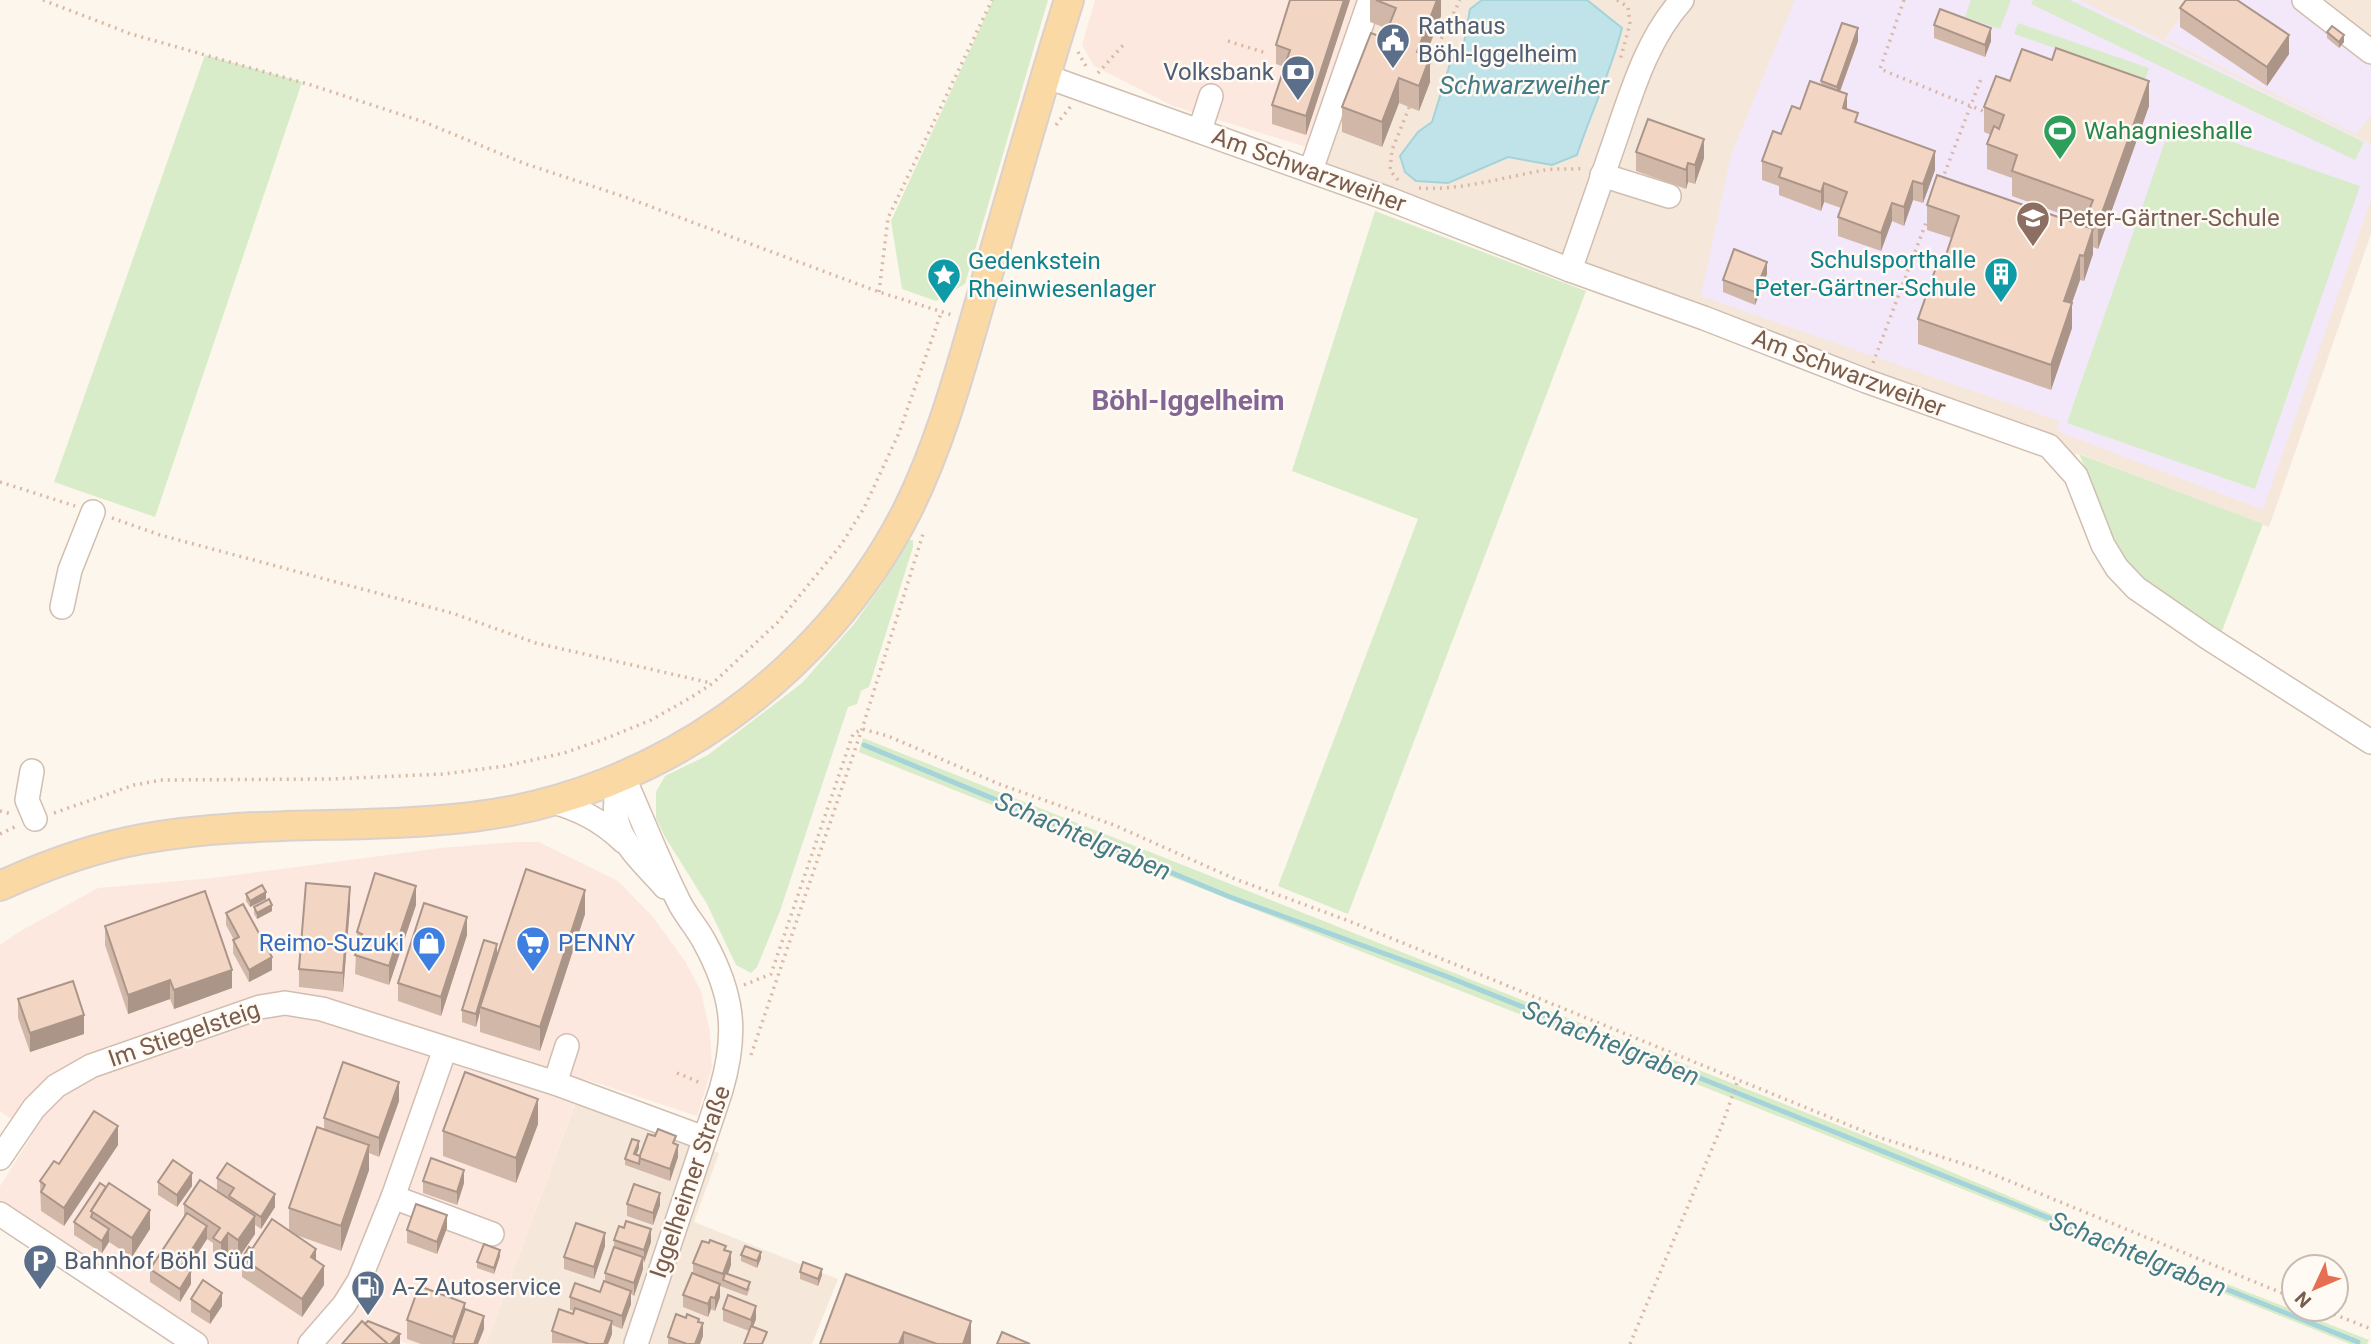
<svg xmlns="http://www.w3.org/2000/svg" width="2371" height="1344" viewBox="0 0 2371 1344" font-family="Roboto,sans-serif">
	<rect width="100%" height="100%" fill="#fdf6ec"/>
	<g fill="#f5e8da">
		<path d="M1361,0H2371V234L2269,527L2080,454L2051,458L1303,177Z"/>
		<path d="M575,1104L719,1153L694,1222L838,1279L812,1344H486Z"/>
	</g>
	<g fill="#fde8e0">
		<path d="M1095,0H1361L1313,149L1173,106L1094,66L1082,45Z"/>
		<path d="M514,842H539L618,881L653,917L685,961L701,991L710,1032L712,1068L697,1116L584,1079L486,1344H410L355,1328L339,1344H211L0,1204V1186L32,1135L0,1111V945L19,932L98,888L213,878L441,848Z"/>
	</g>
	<g fill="#f3e8fa">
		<path d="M1795,0H2080L2371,144V200L2263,510L2057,431L2059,421L1701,296L1731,155Z"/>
		<path d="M2193,0H2291L2371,62V116L2356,134L2165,39Z"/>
	</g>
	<g fill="#d8ecc9">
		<path d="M993,0H1048L965,284L936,301L902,289L891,221Z"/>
		<path d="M1971,0H2011L2000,29L1965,17Z"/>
		<path d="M2033,0H2070L2364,142L2355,160L2031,4Z"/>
		<path d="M2018,23L2149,68L2145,79L2014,34Z"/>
		<path d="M205,55L302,82L155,517L54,482Z"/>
		<path d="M2172,121L2360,186L2255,489L2067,423Z"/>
		<path d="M1375,211L1586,291L1348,914L1278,886L1418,519L1292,471Z"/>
		<path d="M2079,454L2263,524L2220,636L2143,584L2122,559L2109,538L2094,488Z"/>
		<path d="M909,540H913V547L869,687L861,691L857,704L848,707L780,911L757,967L751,973L736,965L707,904L665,837L656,818V792L665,776L708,755L802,683L854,624L881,586Z"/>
		<path d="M863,738L1885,1144L2077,1225L2369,1340L2367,1344H2350C1854,1144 1355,951 859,752Z"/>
	</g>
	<path fill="#bfe3e8" stroke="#a5d3da" stroke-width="2" d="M1482,0H1587L1622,28C1611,72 1591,112 1577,155L1552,165L1508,157L1448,183L1416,181L1405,172L1400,156L1418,132L1432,122L1450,64L1464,43L1470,9Z"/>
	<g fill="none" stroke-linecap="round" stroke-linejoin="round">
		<path stroke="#a5d3da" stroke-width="5" d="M864,745L1230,897L1443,975L2358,1342"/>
		<g stroke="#d1beb0" stroke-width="26">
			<g id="minor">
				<path d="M2304,0L2371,52"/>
				<path d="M1045,76L1389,199L1570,270L1704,318L1866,381L2049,446L2076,476L2103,545L2117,568L2136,588L2207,637L2371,742"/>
				<path d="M1200,130L1211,96"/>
				<path d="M1311,170L1370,0"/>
				<path d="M1602,175L1669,196"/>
				<path d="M1570,270C1584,230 1598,189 1612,149C1630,98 1645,41 1682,0"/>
				<path d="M62,607L70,570L93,512"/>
				<path d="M32,771L27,800L35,819"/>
				<path d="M623,776C642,818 659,863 680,904C687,917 697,928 704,941C733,994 738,1032 721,1090L636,1344"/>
				<path d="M623,776C600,827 633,851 665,887"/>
				<path d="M550,801C579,809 601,820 623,841"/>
				<path d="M555,1083L567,1046"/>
				<path d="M0,1158L34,1108L56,1086L91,1066L260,1007L285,1003L322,1009L555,1083L704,1138"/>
				<path d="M393,1197L492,1234"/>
				<path d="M0,1214L196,1344"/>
				<path d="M310,1344L344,1305L359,1281L393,1197L445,1049"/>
			</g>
		</g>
		<g stroke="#dad1cd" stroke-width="32">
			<path id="major" d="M0,886C46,865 92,848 142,839C250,819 363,830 472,817C656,795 823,676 907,511C942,441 962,363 984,288C1012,192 1039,95 1069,0"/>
		</g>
		<g stroke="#d9b8a5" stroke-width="3.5" stroke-dasharray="2 5" stroke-linecap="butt">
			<path d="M43,0L131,34L311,85L424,122L523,163L625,197L879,292L952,315"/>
			<path d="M1617,0L1628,7L1630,24L1620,60"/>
			<path d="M1904,0L1880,69L1988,113"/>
			<path d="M1228,41L1266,53"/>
			<path d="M1078,52L1087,68L1086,70"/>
			<path d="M1429,64L1460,0"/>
			<path d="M1098,73L1126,42"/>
			<path d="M1056,125L1071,106"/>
			<path d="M1398,180L1390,170L1392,150L1411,103"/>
			<path d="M1942,180L1981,79"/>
			<path d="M1419,188C1460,191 1504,177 1545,170C1558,168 1571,170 1584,168"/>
			<path d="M879,292L888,218L992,0"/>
			<path d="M1873,363L1927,220"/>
			<path d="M0,482L75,506"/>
			<path d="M112,518L160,535L452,613L536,643L711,683"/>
			<path d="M0,811L12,814"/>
			<path d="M54,813L134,785L162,780L330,779L444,774L505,766L564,753L607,738L651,720L690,698L713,683L778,622L841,545L864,508L899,433L941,313"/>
			<path d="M0,834L17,826"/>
			<path d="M744,985L771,974L853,734L862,729L888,736L999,784L1114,825L1235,879L1349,921L1878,1137L1980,1169L2294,1298"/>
			<path d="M751,1055L862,729L924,531"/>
			<path d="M677,1073L701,1083"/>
			<path d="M2321,1309L2371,1329"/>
			<path d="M1630,1344L1722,1125L1738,1080"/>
		</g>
		<use href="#minor" stroke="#fff" stroke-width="23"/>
		<use href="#major" stroke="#fbd9a5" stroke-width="28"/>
	</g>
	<g fill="#d1b7a8">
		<path d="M1290,0H1350L1306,135L1272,124V105L1285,67L1276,64V45Z"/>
		<path d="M1370,0H1441V16L1426,55L1430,82L1419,111L1399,103L1382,147L1342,132V107L1384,38L1388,29L1370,22Z"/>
		<path d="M2180,8L2289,54L2267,86L2180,27Z"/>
		<path d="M1934,25L1991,41L1985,57L1934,38Z"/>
		<path d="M2327,32L2344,42L2339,48L2327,38Z"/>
		<path d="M1858,41L1840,92L1847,110L1858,123L1935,170L1923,203L1913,200L1904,226L1892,221L1881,251L1838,236V217L1841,208L1824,202L1821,211L1779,195V186L1762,180V161L1800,109L1821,85V81Z"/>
		<path d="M2010,81L2149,106L2098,249L2093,247V254L2084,281L2080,280L2072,303V328L2051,390L1918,344V319L1945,258L1952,238L1927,230V205L2086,227V223L2012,196V178L1987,169V144L1991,135L1984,132V107Z"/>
		<path d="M1636,152L1704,158L1695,184L1688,182L1686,189L1636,171Z"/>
		<path d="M1767,274L1755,305L1723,292V280Z"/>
		<path d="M246,894L266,899L250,907L246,901Z"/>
		<path d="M416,905L389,985L355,974L357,932Z"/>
		<path d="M350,906L343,992L299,987V969Z"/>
		<path d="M254,907L272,911L257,919L254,914Z"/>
		<path d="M226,913L272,970L249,982L233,953V940H234L226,925Z"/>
		<path d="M585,914L540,1051L480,1032V1012L476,1027L462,1022V1010L497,955Z"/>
		<path d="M105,926L232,988L174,1009L170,999L128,1014L105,945Z"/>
		<path d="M467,935L441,1016L398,1001V983Z"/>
		<path d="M18,999L84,1034L30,1052L18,1018Z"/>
		<path d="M399,1101L379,1157L369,1153V1170L341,1251L296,1235L316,1260L324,1285L302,1317L242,1277V1258L289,1230V1208L324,1129V1118Z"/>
		<path d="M538,1124L516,1183L443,1156V1131Z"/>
		<path d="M676,1144L678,1157L670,1181L625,1165V1159L639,1148L636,1155L640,1156Z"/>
		<path d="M118,1145L64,1226L41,1211L40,1181L59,1164Z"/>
		<path d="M217,1178L275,1207L261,1229L255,1225V1234L238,1259L228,1252L221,1262L213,1256V1243L207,1239L187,1269L191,1284L180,1302L150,1282V1269L184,1218V1204L217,1191Z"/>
		<path d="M423,1181L464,1183L457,1205L423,1193Z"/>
		<path d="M158,1182L192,1186L177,1207L158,1195Z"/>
		<path d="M100,1183L150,1229L132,1257L109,1242L102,1253L74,1235V1222Z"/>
		<path d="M627,1204L660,1205L653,1225L627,1216Z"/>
		<path d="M447,1228L437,1254L407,1243V1230Z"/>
		<path d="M614,1240L651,1242L643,1263V1269L634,1296L631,1294V1304L622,1329L612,1325V1334L608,1344L552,1343V1331L573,1314L574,1311L570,1310V1297L600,1292L605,1282V1273L614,1247Z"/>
		<path d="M605,1246L594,1279L564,1269V1257Z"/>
		<path d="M726,1251L731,1265L728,1274L750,1288L747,1296L720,1286V1297L715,1311L711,1309L708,1317L683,1307V1295L693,1274V1263Z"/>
		<path d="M741,1255L761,1258L757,1268L741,1261Z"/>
		<path d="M500,1256L494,1274L477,1268V1262Z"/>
		<path d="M800,1272L822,1275L818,1286L800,1279Z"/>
		<path d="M846,1274L971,1344H820Z"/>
		<path d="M191,1299L222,1306L210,1324L191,1312Z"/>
		<path d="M465,1309L484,1329L478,1344H421L407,1339V1320Z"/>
		<path d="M723,1309L756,1319L753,1327L767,1338L723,1321Z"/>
		<path d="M699,1322L703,1336L700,1344H668V1337Z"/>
	</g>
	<g fill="#aa9588">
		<path d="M1344,0H1350L1306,135V116Z"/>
		<path d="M1437,0H1441V16L1417,77V52Z"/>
		<path d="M1858,28V41L1837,99V87Z"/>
		<path d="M1991,28V41L1985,57V45Z"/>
		<path d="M2289,35V54L2267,86V67Z"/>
		<path d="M2344,35V42L2339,48V42Z"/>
		<path d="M1430,57V82L1419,111V86Z"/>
		<path d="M1399,78V103L1382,147V122Z"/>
		<path d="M2149,81V106L2098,249V224Z"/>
		<path d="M1847,94V113L1843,108Z"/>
		<path d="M1704,139V158L1695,184V165Z"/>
		<path d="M1935,151V170L1923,203V184Z"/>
		<path d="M1688,163V182L1686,189V170Z"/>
		<path d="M1913,181V200L1904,226V207Z"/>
		<path d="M1824,183V202L1821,211V192Z"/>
		<path d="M1892,203V221L1881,251V233Z"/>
		<path d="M2093,229V254L2084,281V256Z"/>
		<path d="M2080,255V280L2064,325V301Z"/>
		<path d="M1767,262V274L1755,305V292Z"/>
		<path d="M2072,303V328L2051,390V365Z"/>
		<path d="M416,886V905L389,985V966Z"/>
		<path d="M350,887V906L343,992V973Z"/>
		<path d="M585,890V914L540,1051V1027Z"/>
		<path d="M266,892V899L250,907V901Z"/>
		<path d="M272,905V911L257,919V913Z"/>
		<path d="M467,917V935L441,1016V997Z"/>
		<path d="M497,944V957L480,1007V1012L476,1027V1014Z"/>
		<path d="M272,957V970L249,982V970Z"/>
		<path d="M232,970V988L174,1009V990Z"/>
		<path d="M170,980V999L128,1014V995Z"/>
		<path d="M84,1015V1034L30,1052V1033Z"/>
		<path d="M399,1082V1101L379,1157V1138Z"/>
		<path d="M538,1099V1124L516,1183V1158Z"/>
		<path d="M118,1126V1145L64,1226V1208Z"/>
		<path d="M639,1141V1148L634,1161V1154Z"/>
		<path d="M369,1145V1170L341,1251V1226Z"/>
		<path d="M678,1145V1157L670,1181V1169Z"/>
		<path d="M464,1170V1183L457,1205V1192Z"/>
		<path d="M192,1173V1186L177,1207V1195Z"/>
		<path d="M660,1193V1205L653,1225V1213Z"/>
		<path d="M275,1194V1207L261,1229V1217Z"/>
		<path d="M150,1210V1229L132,1257V1238Z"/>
		<path d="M447,1215V1228L437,1254V1242Z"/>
		<path d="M255,1216V1234L238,1259V1240Z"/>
		<path d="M207,1226V1239L182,1278V1265Z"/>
		<path d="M109,1229V1242L102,1253V1241Z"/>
		<path d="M651,1229V1242L644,1263V1250Z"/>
		<path d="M228,1233V1252L221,1262V1243Z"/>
		<path d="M605,1233V1246L594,1279V1267Z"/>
		<path d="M316,1249V1268L311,1257Z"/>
		<path d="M500,1250V1256L494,1274V1268Z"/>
		<path d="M731,1252V1265L725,1281L723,1280V1274Z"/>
		<path d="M761,1252V1258L757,1268V1261Z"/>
		<path d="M643,1257V1269L634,1296V1283Z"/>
		<path d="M324,1266V1285L302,1317V1299Z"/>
		<path d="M822,1269V1275L818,1286V1279Z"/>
		<path d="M191,1271V1284L180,1302V1289Z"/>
		<path d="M720,1284V1297L715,1311V1298Z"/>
		<path d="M631,1291V1304L622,1329V1316Z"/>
		<path d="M222,1293V1306L210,1324V1312Z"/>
		<path d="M711,1297V1309L708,1317V1304Z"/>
		<path d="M465,1303V1322L453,1343V1337Z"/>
		<path d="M756,1306V1319L751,1332V1320Z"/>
		<path d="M484,1316V1329L478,1344H474Z"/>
		<path d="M612,1321V1334L608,1344H604Z"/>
		<path d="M971,1321V1344H963Z"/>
		<path d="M703,1323V1336L700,1344H695Z"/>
		<path d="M904,1332V1344H899Z"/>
		<path d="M400,1334V1344H391Z"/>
	</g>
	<g fill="#f3d5c3" stroke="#aa9588" stroke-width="2">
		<path d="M1290,0H1344L1306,116L1272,105L1290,50L1276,45Z"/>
		<path d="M1376,0H1437L1417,52L1430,57L1419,86L1399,78L1382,122L1342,107L1371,33L1384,38L1396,8Z"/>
		<path d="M2186,0H2237L2289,35L2267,67L2180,8Z"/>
		<path d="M1940,9L1991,28L1985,45L1934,25Z"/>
		<path d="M1842,23L1858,28L1837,87L1821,81Z"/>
		<path d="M2332,26L2344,35L2339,42L2327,32Z"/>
		<path d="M2056,48L2149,81L2098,224L2086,219L2093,200L2012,171L2017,155L1987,144L1994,126L1999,129L2004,115L1984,107L1996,76L2010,81L2022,49L2052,60Z"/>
		<path d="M1810,81L1847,94L1843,108L1858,113L1855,122L1935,151L1923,184L1913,181L1904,207L1892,203L1881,233L1838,217L1847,192L1824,183L1821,192L1779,177L1782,168L1762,161L1773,131L1781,134L1792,106L1800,109Z"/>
		<path d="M1648,119L1704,139L1695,165L1688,163L1686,170L1636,152Z"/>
		<path d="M1937,175L2093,229L2084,256L2080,255L2064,301L2072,303L2051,365L1918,319L1940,256L1945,258L1959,216L1927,205Z"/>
		<path d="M1734,249L1767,262L1755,292L1723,280Z"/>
		<path d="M526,869L585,890L540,1027L480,1007Z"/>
		<path d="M375,873L416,886L389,966L355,955L362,934L357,932Z"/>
		<path d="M306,883L350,887L343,973L299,969Z"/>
		<path d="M262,885L266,892L250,901L246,894Z"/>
		<path d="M205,891L232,970L174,990L170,980L128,995L105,926Z"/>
		<path d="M269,899L272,905L257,913L254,907Z"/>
		<path d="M424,903L467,917L441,997L398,983Z"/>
		<path d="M243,904L272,957L249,970L233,940L239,937L226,913Z"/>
		<path d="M484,940L497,944L476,1014L462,1010Z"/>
		<path d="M73,981L84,1015L30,1033L18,999Z"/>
		<path d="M343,1062L399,1082L379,1138L324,1118Z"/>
		<path d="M465,1072L538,1099L516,1158L443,1131Z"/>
		<path d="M94,1111L118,1126L64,1208L41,1192L45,1185L40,1181L54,1161L59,1164Z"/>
		<path d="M317,1127L369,1145L341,1226L289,1208Z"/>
		<path d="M658,1129L676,1136L673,1143L678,1145L670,1169L639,1158L648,1134L655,1136Z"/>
		<path d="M632,1139L639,1141L634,1154L640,1156L639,1164L625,1159Z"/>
		<path d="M431,1158L464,1170L457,1192L423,1181Z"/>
		<path d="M173,1160L192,1173L177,1195L158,1182Z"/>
		<path d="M227,1163L275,1194L261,1217L229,1196L234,1188L217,1178Z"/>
		<path d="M200,1180L255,1216L238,1240L228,1233L221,1243L213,1238L220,1228L184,1204Z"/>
		<path d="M100,1183L106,1187L91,1211L93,1212L91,1217L109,1229L102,1241L74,1222Z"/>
		<path d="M109,1183L150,1210L132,1238L91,1211Z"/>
		<path d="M634,1184L660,1193L653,1213L627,1204Z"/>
		<path d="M416,1204L447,1215L437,1242L407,1230Z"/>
		<path d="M187,1213L207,1226L182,1265L191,1271L180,1289L150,1269Z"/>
		<path d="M272,1219L316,1249L311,1257L324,1266L302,1299L242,1258L249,1247L252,1249Z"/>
		<path d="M626,1221L651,1229L644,1250L614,1240L619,1226L624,1228Z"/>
		<path d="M576,1223L605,1233L594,1267L564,1257Z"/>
		<path d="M710,1240L726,1246L724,1250L731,1252L723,1274L693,1263L702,1241L709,1243Z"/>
		<path d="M484,1244L500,1250L494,1268L477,1262Z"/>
		<path d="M745,1246L761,1252L757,1261L741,1255Z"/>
		<path d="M614,1247L643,1257L634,1283L605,1273Z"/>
		<path d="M803,1262L822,1269L818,1279L800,1272Z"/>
		<path d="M692,1273L720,1284L715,1298L711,1297L708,1304L683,1295Z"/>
		<path d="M725,1273L750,1282L747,1290L723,1280Z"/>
		<path d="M846,1274L971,1321L963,1344H937L904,1332L899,1344H820Z"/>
		<path d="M203,1280L222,1293L210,1312L191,1299Z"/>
		<path d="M604,1281L631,1291L622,1316L570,1297L575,1283L600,1292Z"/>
		<path d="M419,1286L465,1303L453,1337L407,1320Z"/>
		<path d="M728,1295L756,1306L751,1320L723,1309Z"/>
		<path d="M575,1308L612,1321L604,1344H589L552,1331L559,1309L573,1314Z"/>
		<path d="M465,1309L484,1316L474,1344H455L453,1343Z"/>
		<path d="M676,1314L686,1318L687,1314L699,1319L698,1322L703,1323L695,1344H687L668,1337Z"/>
		<path d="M362,1321L387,1343L386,1344H342Z"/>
		<path d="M368,1321L400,1334L391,1344H387V1343L365,1324Z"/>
		<path d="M751,1326L767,1332L762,1344H744Z"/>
		<path d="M1002,1332L1030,1344H997Z"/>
	</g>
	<defs>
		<g id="civic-pin" transform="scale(1.75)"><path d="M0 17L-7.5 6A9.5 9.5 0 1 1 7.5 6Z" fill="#5c6f8a" stroke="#fffaf3"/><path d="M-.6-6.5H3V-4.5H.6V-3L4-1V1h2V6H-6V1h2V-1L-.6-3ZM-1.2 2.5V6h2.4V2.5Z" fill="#fff"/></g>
		<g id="bank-pin" transform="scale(1.75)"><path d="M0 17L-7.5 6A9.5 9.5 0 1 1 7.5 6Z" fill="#5c6f8a" stroke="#fffaf3"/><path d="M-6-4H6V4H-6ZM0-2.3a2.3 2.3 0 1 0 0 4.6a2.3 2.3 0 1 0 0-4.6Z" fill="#fff"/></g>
		<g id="stadium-pin" transform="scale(1.75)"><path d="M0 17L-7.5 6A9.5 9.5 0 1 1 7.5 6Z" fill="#2e9e5b" stroke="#fffaf3"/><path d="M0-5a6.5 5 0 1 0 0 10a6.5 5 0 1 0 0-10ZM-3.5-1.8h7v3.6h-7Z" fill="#fff"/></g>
		<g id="school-pin" transform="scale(1.75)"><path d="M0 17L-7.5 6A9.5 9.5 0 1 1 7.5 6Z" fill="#8d6e63" stroke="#fffaf3"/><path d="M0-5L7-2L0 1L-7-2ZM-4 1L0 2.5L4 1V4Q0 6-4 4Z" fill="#fff"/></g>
		<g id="building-pin" transform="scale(1.75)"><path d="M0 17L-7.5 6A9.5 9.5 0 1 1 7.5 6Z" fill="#0f9aa8" stroke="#fffaf3"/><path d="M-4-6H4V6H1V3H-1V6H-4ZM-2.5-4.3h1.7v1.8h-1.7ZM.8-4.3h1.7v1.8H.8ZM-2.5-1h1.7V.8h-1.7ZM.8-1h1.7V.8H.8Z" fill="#fff"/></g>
		<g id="sight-pin" transform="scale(1.75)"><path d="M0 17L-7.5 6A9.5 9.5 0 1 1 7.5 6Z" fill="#0f9aa8" stroke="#fffaf3"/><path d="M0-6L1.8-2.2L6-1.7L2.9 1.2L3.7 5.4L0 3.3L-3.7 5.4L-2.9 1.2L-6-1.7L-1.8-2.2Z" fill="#fff"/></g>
		<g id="shop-pin" transform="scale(1.75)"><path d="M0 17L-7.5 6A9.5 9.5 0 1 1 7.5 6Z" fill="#3f7fe0" stroke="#fffaf3"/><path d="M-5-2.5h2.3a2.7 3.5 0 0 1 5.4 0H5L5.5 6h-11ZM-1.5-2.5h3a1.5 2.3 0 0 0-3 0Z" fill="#fff"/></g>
		<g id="supermarket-pin" transform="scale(1.75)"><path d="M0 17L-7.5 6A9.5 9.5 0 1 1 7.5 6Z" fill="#3f7fe0" stroke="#fffaf3"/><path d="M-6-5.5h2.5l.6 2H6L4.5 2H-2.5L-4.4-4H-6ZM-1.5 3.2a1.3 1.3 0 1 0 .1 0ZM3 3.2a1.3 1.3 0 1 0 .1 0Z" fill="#fff"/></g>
		<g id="parking-pin" transform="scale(1.75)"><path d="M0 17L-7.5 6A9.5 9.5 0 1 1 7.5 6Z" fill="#5c6f8a" stroke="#fffaf3"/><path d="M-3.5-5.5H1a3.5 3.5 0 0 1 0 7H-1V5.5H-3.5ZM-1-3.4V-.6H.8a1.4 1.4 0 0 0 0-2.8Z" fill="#fff"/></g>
		<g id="fuel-pin" transform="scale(1.75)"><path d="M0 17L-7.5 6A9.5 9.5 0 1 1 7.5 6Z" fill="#5c6f8a" stroke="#fffaf3"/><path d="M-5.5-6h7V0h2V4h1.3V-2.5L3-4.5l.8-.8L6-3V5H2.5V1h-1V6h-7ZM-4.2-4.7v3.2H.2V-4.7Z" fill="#fff"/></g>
	</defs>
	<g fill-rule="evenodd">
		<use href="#civic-pin" x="1393" y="40"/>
		<use href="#bank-pin" x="1298" y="72"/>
		<use href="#stadium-pin" x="2060" y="131"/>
		<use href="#school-pin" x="2033" y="218"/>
		<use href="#building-pin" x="2001" y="274"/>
		<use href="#sight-pin" x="944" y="275"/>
		<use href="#shop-pin" x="429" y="943"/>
		<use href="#supermarket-pin" x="533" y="943"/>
		<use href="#parking-pin" x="40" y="1261"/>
		<use href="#fuel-pin" x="368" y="1287"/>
	</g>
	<g text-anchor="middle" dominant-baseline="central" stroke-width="5" stroke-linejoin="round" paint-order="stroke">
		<g font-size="24" fill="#4e5e75" stroke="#fffaf3" text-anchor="start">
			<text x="1418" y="26">Rathaus<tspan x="1418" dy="28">Böhl-Iggelheim</tspan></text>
			<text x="1274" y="72" text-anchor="end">Volksbank</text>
			<text x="64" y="1261">Bahnhof Böhl Süd</text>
			<text x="392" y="1287">A-Z Autoservice</text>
		</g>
		<g font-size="24" fill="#27864d" stroke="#fffaf3" text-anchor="start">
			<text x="2084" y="131">Wahagnieshalle</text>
		</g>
		<g font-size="24" fill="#7a5c4d" stroke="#fffaf3">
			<text transform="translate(1309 170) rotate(20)">Am Schwarzweiher</text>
			<text transform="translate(1849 373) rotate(21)">Am Schwarzweiher</text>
			<text transform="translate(184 1034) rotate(-19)">Im Stiegelsteig</text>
			<text transform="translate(690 1182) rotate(-71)">Iggelheimer Straße</text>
		</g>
		<g font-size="24" fill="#785e54" stroke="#fffaf3" text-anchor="start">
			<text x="2058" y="218">Peter-Gärtner-Schule</text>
		</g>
		<g font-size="24" fill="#0d838f" stroke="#fffaf3" text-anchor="end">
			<text x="1976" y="260">Schulsporthalle<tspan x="1976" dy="28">Peter-Gärtner-Schule</tspan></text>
			<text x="968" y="261" text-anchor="start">Gedenkstein<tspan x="968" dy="28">Rheinwiesenlager</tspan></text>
		</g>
		<g font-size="24" fill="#366cbe" stroke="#fffaf3" text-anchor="end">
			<text x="404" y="943">Reimo-Suzuki</text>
			<text x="558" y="943" text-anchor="start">PENNY</text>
		</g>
		<g font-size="26" font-style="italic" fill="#437c86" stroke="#fffaf3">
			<text x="1524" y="85">Schwarzweiher</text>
			<text transform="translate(1083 836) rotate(23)">Schachtelgraben</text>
			<text transform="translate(1611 1043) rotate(22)">Schachtelgraben</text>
			<text transform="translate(2138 1254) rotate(22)">Schachtelgraben</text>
		</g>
		<g font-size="28" font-weight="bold" fill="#846695" stroke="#fffaf3">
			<text x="1188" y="400">Böhl-Iggelheim</text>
		</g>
	</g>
	<g transform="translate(2315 1288) rotate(226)"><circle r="33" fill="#fffaf3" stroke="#cabbb1" stroke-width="2"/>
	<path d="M0-5L12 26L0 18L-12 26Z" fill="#e76f51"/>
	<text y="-10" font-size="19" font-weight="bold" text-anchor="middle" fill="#7a5c4d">N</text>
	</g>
</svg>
